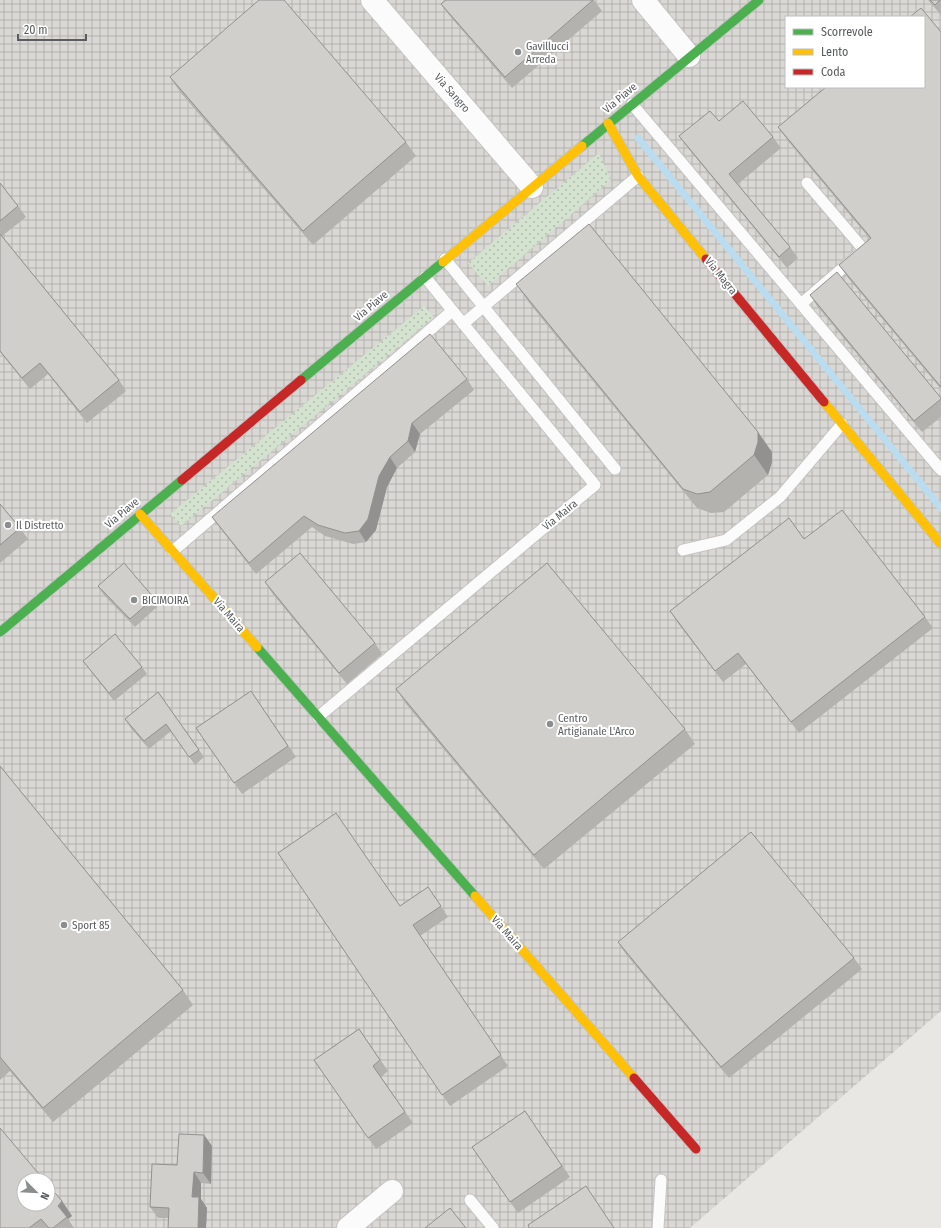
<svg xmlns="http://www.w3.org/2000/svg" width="941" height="1228" viewBox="0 0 941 1228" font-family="'Fira Sans Condensed',sans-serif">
	<defs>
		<pattern id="industrial-grid" width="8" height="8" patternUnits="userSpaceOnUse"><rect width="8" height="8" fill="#dad8d4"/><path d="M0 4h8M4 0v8" fill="none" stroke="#b4b2af"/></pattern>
		<pattern id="grass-dots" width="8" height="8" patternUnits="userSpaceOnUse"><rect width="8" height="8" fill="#d4e3d0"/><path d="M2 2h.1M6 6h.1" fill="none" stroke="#afbbac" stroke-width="1.8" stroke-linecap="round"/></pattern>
	</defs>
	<rect width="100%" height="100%" fill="#e9e7e3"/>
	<path fill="url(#industrial-grid)" fill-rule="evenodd" d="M0,0H941V1011L690,1228H0ZM786,17H924V87H786ZM24,1180H48V1204H24Z"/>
	<g fill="url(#grass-dots)">
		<path d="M599,153L611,180L488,286L468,263Z"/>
		<path d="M424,306L434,317L181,526L170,514Z"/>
	</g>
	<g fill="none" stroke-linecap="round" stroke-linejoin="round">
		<path stroke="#bbdcef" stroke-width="7" d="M638,138L941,508"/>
		<g stroke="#c5c4c4" stroke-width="13">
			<g id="lane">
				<path d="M632,104L941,470"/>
				<path d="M445,259L615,469"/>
				<path d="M801,304L864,250L807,183"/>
				<path d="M463,324L638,176"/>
				<path d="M683,550L726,540L780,497L842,424"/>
				<path d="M173,551L452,311"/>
				<path d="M318,717L595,485L425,277"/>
				<path d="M470,1200L493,1228"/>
				<path d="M658,1228L661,1180"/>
			</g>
		</g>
		<g stroke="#c5c4c4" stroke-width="24">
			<g id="street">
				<path d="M372,0L532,187"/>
				<path d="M643,0L689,56"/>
				<path d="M348,1228L392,1191"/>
			</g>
		</g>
		<g stroke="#c5c5c5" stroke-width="11">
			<g id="fast">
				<path d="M582,146L759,0"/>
				<path d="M301,380L443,262"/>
				<path d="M0,632L182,480"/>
				<path d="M257,647L475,896"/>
			</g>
		</g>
		<g stroke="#c5c5c5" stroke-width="11">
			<g id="slow">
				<path d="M608,123L638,176L706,259"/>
				<path d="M443,262L582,146"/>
				<path d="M824,402L941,544"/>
				<path d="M140,514L257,647"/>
				<path d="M475,896L634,1078"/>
			</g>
		</g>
		<g stroke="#c5c5c5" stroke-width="11">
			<g id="jam">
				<path d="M706,259L824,402"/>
				<path d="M182,480L301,380"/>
				<path d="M634,1078L696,1149"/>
			</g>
		</g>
		<use href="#lane" stroke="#fcfbfb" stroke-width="11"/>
		<use href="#street" stroke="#fcfbfb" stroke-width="22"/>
		<use href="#fast" stroke="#4caf50" stroke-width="9"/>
		<use href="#slow" stroke="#ffc107" stroke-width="9"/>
		<use href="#jam" stroke="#c62828" stroke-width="9"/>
	</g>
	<g fill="#b3b2af">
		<path d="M446,0H594L602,11L512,88L449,15L441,4Z"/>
		<path d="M928,0H941V15Z"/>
		<path d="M941,32V389L849,279L839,265L870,239L788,141L778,127Z"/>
		<path d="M170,77L406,142L416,156L313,245L180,92Z"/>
		<path d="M719,121L773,137L781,148L738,184L790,247L798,258L787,268L687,147L679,136Z"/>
		<path d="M0,183L18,206L26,217L2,236L119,380L126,391L87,423L48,374L30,389L0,352Z"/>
		<path d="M516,284L772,452V462L768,475L724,512L711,513L697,508L530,304Z"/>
		<path d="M810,295L941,398V417L922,432L817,306Z"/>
		<path d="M467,379L474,390L420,434L415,452L397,468L387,487L376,530L366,542L353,544L325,536L312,527L256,574L220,528L212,517Z"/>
		<path d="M0,504L20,528L28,539L0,563Z"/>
		<path d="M804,539L925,617L933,628L799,733L746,664L723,682L677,622L670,611Z"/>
		<path d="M265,582L375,643L382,654L347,684L272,593Z"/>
		<path d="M98,586L154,598L159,605L135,627L103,594Z"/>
		<path d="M83,661L142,667L147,674L114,701Z"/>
		<path d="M396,689L685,729L695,744L544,869L406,704Z"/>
		<path d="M251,691L296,757L242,794L196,728Z"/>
		<path d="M158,692L204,757L195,765L171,731L149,749L130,727L125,719Z"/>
		<path d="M0,766L183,990L193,1005L53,1122L10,1071L0,1080Z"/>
		<path d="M278,853L400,906L428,887L448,917L420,936L508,1066L450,1106Z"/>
		<path d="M618,942L854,958L862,969L729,1078L625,953Z"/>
		<path d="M359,1029L388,1071L381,1077L413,1123L376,1149L314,1060Z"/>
		<path d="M525,1111L570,1177L518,1213L472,1147Z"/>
		<path d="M204,1135L212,1146L211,1184L201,1183V1199L207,1208L206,1228H168L169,1218H158L150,1207L177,1165Z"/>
		<path d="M62,1201L72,1216L68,1219L74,1228H0Z"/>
	</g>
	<g fill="#92918f">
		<path d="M412,423L420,434L415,452L408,441Z"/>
		<path d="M758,432L772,452V462L768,475L754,455Z"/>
		<path d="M390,457L397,468L387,487L376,530L366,542L359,531L379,476Z"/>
		<path d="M204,1135L212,1146L211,1184L203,1173Z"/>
		<path d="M194,1172L201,1183V1199L207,1208L206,1228H198L192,1197Z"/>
		<path d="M62,1201L72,1216L68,1219L58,1206Z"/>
	</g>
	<g fill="#d0cfcc" stroke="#92918f">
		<path d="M259,0H284L406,142L303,231L170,77Z"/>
		<path d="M446,0H593L505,77L441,4Z"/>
		<path d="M930,0H940L935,5Z"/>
		<path d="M921,8L941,32V387L839,265L871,238L778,127L826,87H924V17H910Z"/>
		<path d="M743,101L773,137L729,174L790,247L779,257L679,136L710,111L719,121Z"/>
		<path d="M0,183L18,206L0,221Z"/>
		<path d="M589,224L758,432V442L754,455L710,492L697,494L683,489L516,284Z"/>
		<path d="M0,234L119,380L80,412L40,363L22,378L0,351Z"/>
		<path d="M837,272L941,398V399L914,421L810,295Z"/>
		<path d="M430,334L467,379L412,423L408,441L390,457L379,476L368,519L359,531L345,533L318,525L304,516L249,563L212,517Z"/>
		<path d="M0,504L20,528L0,545Z"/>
		<path d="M842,510L925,617L791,722L738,653L715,671L670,611L789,518L804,539Z"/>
		<path d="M300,553L375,643L339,673L265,582Z"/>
		<path d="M124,563L154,598L130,619L98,586Z"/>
		<path d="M547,563L685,729L534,855L396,689Z"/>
		<path d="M115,634L142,667L109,693L83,661Z"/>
		<path d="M251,691L288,746L234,783L196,728Z"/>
		<path d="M158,692L199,750L189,757L166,724L144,741L125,719Z"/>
		<path d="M0,766L183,990L43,1108L0,1057Z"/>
		<path d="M336,813L400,906L428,887L441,906L413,925L501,1055L442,1095L278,853Z"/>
		<path d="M751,832L854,958L721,1067L618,942Z"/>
		<path d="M359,1029L380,1060L373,1066L405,1112L368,1138L314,1060Z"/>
		<path d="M525,1111L562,1166L510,1202L472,1147Z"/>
		<path d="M0,1128L44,1180H24V1204H48V1185L62,1201L58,1206L67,1217L53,1228H49L41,1219L29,1228H0Z"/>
		<path d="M179,1134L204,1135L203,1173L194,1172L192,1197H199L198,1228H168L169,1208L150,1207L152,1164L177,1165Z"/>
		<path d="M586,1186L614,1228H529L528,1225Z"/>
		<path d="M450,1208L466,1228H425Z"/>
	</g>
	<g fill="#8c8d8e" stroke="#fff" stroke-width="1.5">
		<circle cx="518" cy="52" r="4"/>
		<circle cx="8" cy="525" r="4"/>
		<circle cx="134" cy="600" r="4"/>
		<circle cx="550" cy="724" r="4"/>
		<circle cx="64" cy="925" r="4"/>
	</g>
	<g text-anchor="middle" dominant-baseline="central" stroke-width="4" stroke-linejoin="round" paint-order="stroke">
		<g font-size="11" fill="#5a5d60" stroke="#fff" text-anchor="start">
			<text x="526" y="46">Gavillucci<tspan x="526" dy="13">Arreda</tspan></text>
			<text x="16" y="525">Il Distretto</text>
			<text x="142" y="600">BICIMOIRA</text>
			<text x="558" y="718">Centro<tspan x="558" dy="13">Artigianale L'Arco</tspan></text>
			<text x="72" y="925">Sport 85</text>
		</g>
		<g font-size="11" fill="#5a5d60" stroke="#fff">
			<text transform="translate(452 93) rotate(49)">Via Sangro</text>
			<text transform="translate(620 98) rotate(-40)">Via Piave</text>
			<text transform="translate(721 276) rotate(51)">Via Magra</text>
			<text transform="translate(371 306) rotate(-40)">Via Piave</text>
			<text transform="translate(122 513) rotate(-40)">Via Piave</text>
			<text transform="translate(560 515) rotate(-39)">Via Maira</text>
			<text transform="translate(229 615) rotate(49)">Via Maira</text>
			<text transform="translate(507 933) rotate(49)">Via Maira</text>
		</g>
	</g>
	<rect x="785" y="16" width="140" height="72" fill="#ffffff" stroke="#bdbebf"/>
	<rect x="793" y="29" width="20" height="6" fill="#4caf50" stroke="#bdbebf"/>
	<text x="821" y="36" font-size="12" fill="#5a5d60">Scorrevole</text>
	<rect x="793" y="49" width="20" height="6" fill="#ffc107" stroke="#bdbebf"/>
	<text x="821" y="56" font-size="12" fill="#5a5d60">Lento</text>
	<rect x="793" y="69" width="20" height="6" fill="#c62828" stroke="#bdbebf"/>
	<text x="821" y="76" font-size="12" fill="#5a5d60">Coda</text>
	<g transform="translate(36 1192) rotate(114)"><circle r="19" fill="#ffffff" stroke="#bdbebf"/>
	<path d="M0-3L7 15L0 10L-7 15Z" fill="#8c8d8e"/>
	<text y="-6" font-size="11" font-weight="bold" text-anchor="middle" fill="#5a5d60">N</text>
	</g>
	<path d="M18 34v6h68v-6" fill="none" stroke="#5a5d60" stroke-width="2"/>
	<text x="24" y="34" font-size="12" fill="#5a5d60" stroke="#ffffff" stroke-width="3" paint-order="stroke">20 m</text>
</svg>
